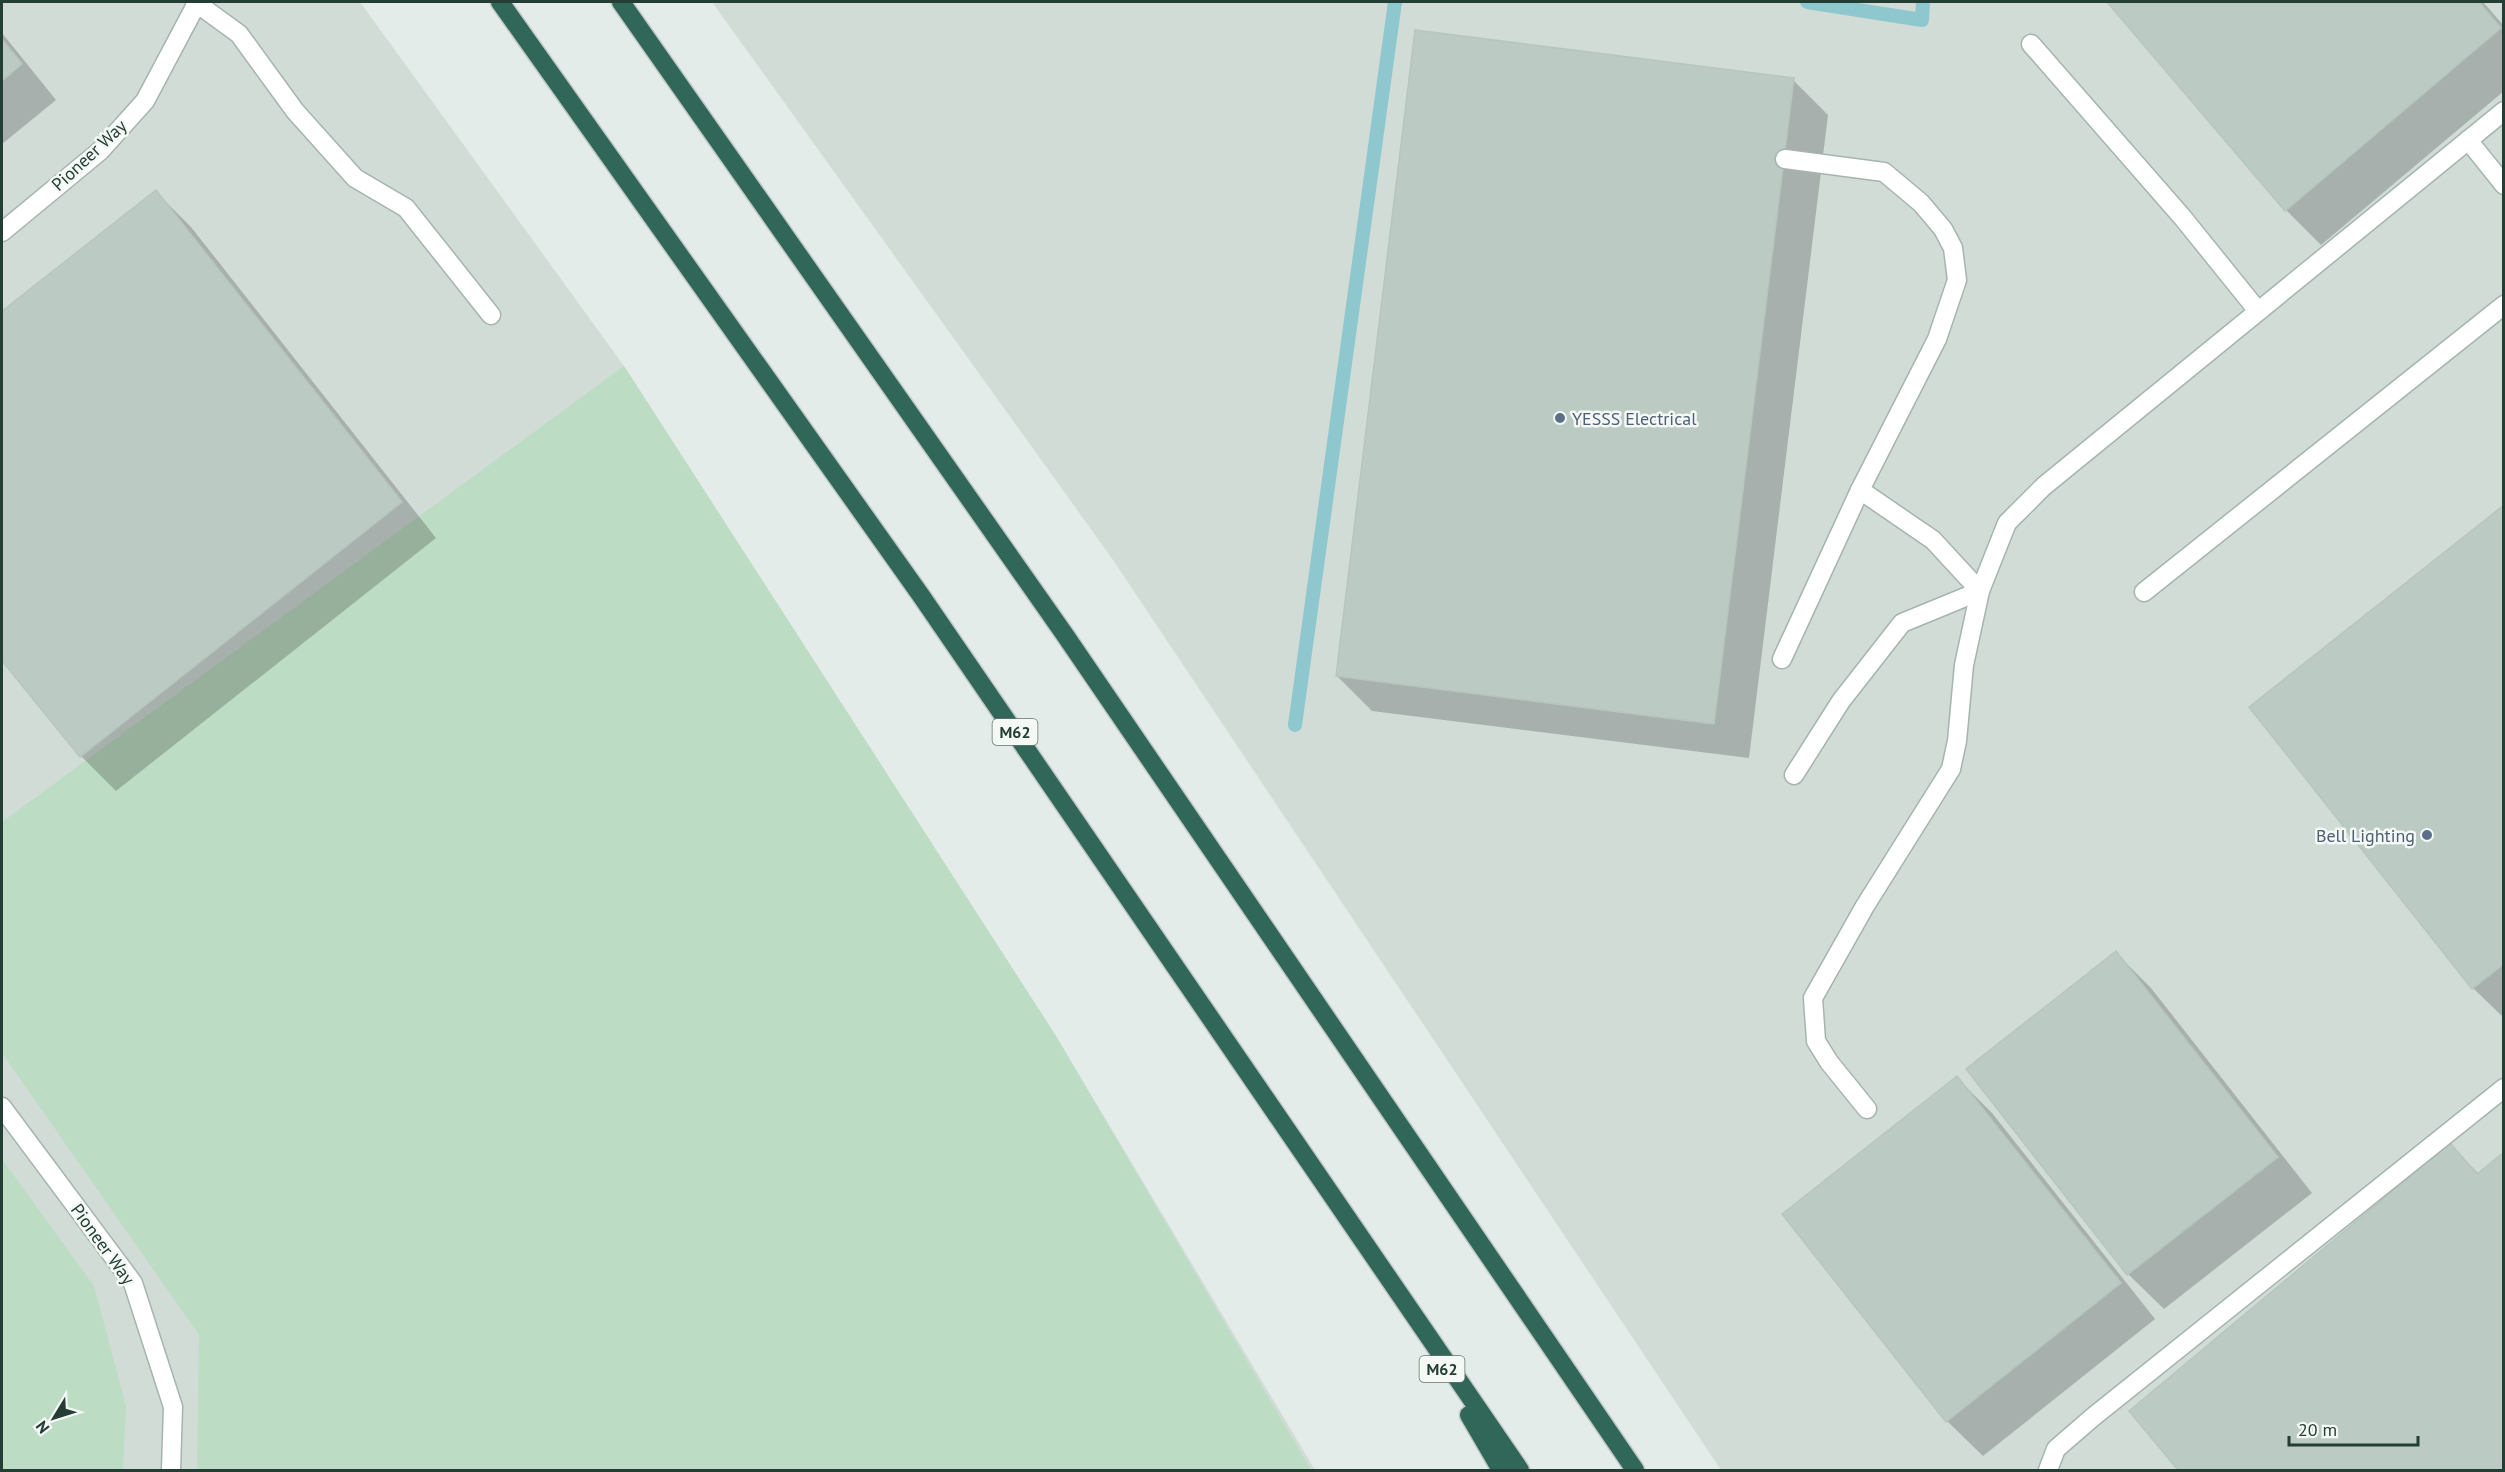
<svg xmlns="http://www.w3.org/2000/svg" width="2505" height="1472" viewBox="0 0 2505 1472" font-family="'PT Sans',sans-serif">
	<rect width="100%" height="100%" fill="#e3ece8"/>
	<g fill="#d1dcd7">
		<path d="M2,2H360L624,366L1056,1036L1315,1470H2Z"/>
		<path d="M712,2H2503V1470H1721L1111,557Z"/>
	</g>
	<g fill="#bddcc4">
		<path d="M624,366L1056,1036L1311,1470H197L199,1335L2,1053V822Z"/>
		<path d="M2,1159L94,1286L126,1406L123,1470H2Z"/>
	</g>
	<g fill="#0003">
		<path d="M2109,2H2483L2504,26V91L2321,245L2286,210Z"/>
		<path d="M2,33L56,100L2,144Z"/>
		<path d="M1793,80L1828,115L1749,758L1372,711L1337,676Z"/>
		<path d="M156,192L191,227L436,538L116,791L81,756L2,658V313Z"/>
		<path d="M2504,507V1018L2473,988Z"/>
		<path d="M2116,953L2151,988L2312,1193L2164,1309L2128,1274Z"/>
		<path d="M1957,1078L1992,1113L2155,1319L1983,1456L1947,1421L1784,1215Z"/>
		<path d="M2450,1145L2479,1174L2504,1153V1470H2180L2131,1411Z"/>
	</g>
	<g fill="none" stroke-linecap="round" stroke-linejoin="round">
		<g stroke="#8ec8ce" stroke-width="14">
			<path d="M1807,2L1922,20L1923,2"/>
			<path d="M1295,725L1395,2"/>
		</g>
	</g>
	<g fill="#bbcac3" stroke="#b6c6be" stroke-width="1.5">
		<path d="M2107,2H2479L2501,28L2285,211Z"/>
		<path d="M1415,30L1794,78L1714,724L1336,676Z"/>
		<path d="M2,39L22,64L2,81Z"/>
		<path d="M156,190L402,502L80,757L2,661V311Z"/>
		<path d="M2504,505V964L2472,989L2249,707Z"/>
		<path d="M2116,951L2278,1157L2127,1275L1966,1069Z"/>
		<path d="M1957,1076L2121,1283L1946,1422L1782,1214Z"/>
		<path d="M2450,1143L2477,1174L2504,1152V1470H2178L2129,1411Z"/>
	</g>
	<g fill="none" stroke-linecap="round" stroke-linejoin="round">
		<g stroke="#a6b4af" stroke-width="21">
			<g id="minor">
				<path d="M195,2L239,34L295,111L355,178L406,208L491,315"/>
				<path d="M2031,44L2183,218L2258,311"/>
				<path d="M2468,140L2504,185"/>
				<path d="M1785,159L1884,172L1921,203L1943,229L1953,248L1957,280L1937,339L1860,490L1933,540L1980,591L1902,623L1841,701L1794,775"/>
				<path d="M2,232L100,151L145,101L197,3"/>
				<path d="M2144,592L2504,305"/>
				<path d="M1782,659L1860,490"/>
				<path d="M2,1107L133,1283L173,1407L171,1470"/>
				<path d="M1867,1109L1829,1062L1816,1041L1813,998L1865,906L1951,769L1957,741L1964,665L1980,591L2007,523L2044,486L2504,111"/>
				<path d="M2048,1470L2056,1449L2093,1417L2504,1088"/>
			</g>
		</g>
		<g stroke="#c2c9c6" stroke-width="21">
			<g id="highway">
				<path d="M500,2L922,597L1520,1470"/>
				<path d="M621,2L1065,635L1635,1470"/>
				<path d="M1469,1415L1501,1470"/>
			</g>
		</g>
		<use href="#minor" stroke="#fff" stroke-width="18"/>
		<use href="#highway" stroke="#316759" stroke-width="18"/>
	</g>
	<g fill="#5c6f8a" stroke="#f4f9f6" stroke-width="2">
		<circle cx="1560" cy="418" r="6"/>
		<circle cx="2427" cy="835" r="6"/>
	</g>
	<g text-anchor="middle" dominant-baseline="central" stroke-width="5" stroke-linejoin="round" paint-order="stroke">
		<g fill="#f4f9f6" stroke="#62756f" stroke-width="1.5">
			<rect x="992.5" y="719" width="45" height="26" rx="4.5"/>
			<rect x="1419.5" y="1356" width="45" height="26" rx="4.5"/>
		</g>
		<g font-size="16" font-weight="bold" fill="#243d35">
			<text x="1015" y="732">M62</text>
			<text x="1442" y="1369">M62</text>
		</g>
		<g font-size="18" fill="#243d35" stroke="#f4f9f6">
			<text transform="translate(89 155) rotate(-43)">Pioneer Way</text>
			<text transform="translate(103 1244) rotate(54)">Pioneer Way</text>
		</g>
		<g font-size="18" fill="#4e5e75" stroke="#f4f9f6" text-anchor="start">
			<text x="1572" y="418">YESSS Electrical</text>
			<text x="2415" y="835" text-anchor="end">Bell Lighting</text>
		</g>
	</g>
	<rect width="2505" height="1472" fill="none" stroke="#243d35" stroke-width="6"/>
	<g transform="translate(54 1418) rotate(232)" stroke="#f4f9f6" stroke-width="4.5" paint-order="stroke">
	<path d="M0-4.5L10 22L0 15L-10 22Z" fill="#243d35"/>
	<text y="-9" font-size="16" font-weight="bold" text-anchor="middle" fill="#243d35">N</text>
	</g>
	<path d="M2289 1436v9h129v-9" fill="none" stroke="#243d35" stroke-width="3"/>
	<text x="2298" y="1436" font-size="18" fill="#243d35" stroke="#f4f9f6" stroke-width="4.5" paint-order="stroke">20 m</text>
</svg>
